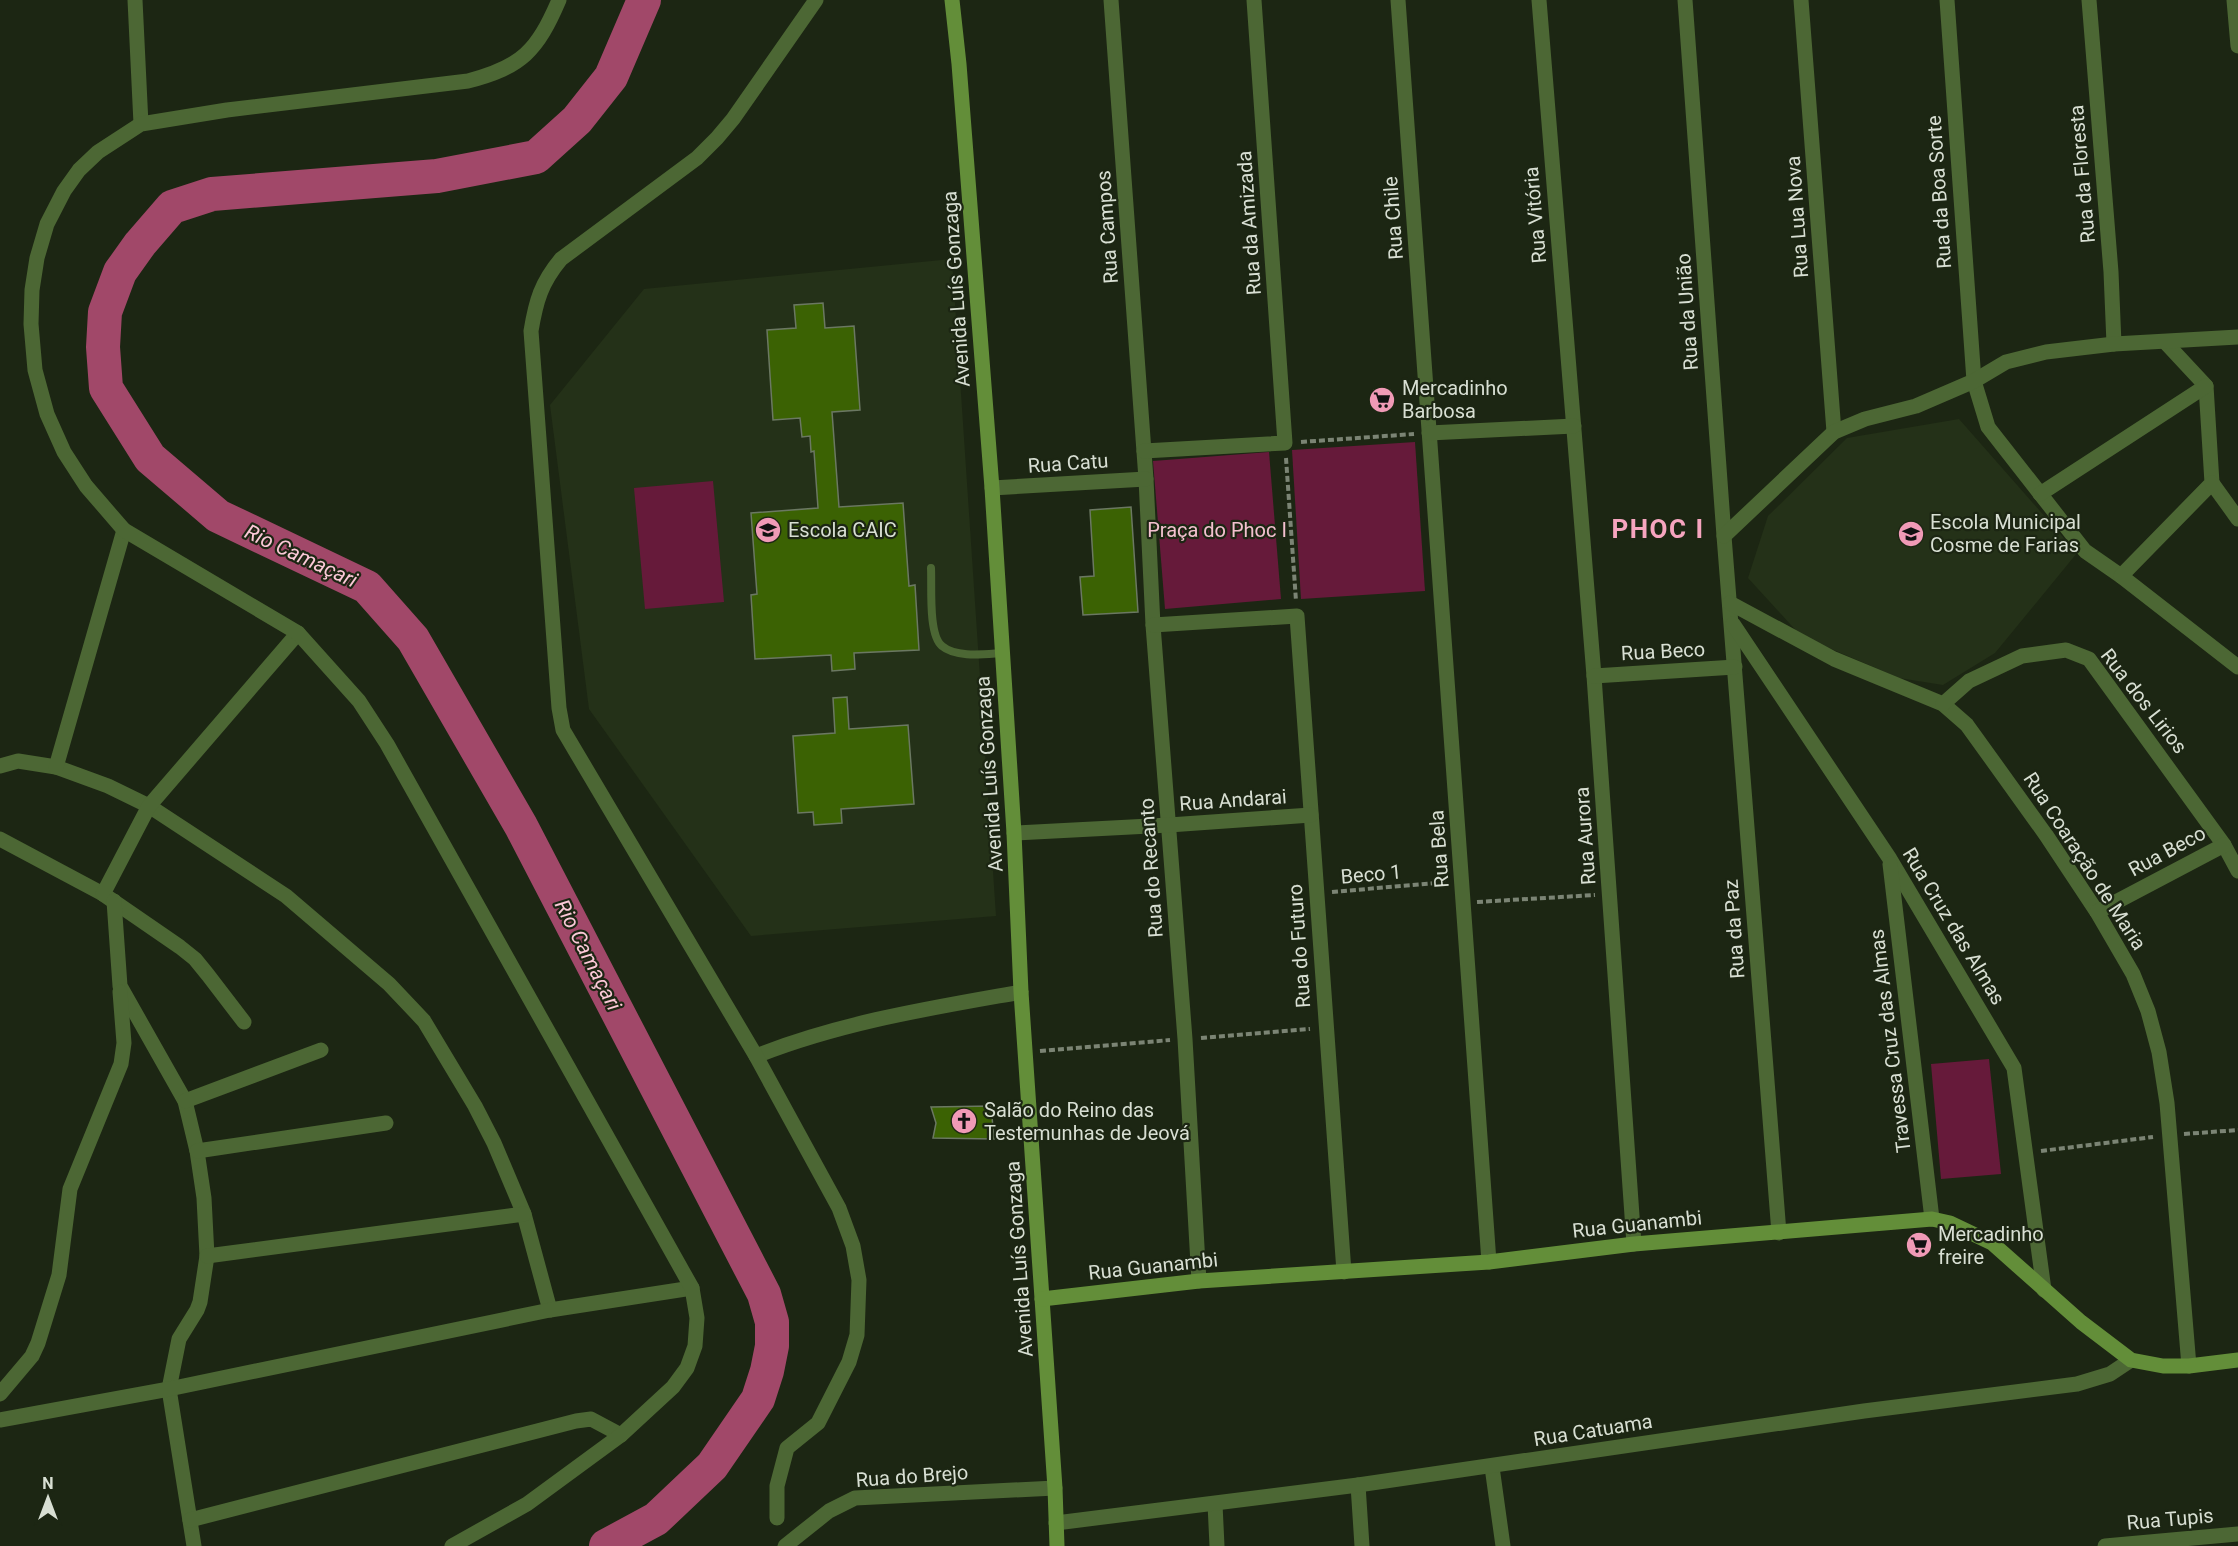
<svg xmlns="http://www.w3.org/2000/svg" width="2238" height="1546" viewBox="0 0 2238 1546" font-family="Roboto,sans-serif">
	<rect width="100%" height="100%" fill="#1c2613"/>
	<g fill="#243118">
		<path d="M952,259L996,916L751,936L589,709L550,405L644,289Z"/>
		<path d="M1959,419L2077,553L1995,653L1943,685L1899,678L1801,636L1748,578L1768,516L1847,438Z"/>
	</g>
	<g fill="#661a3a">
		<path d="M1415,442L1425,591L1301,599L1292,450Z"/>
		<path d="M1269,452L1281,599L1165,609L1153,461Z"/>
		<path d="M713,481L724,602L645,609L634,488Z"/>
		<path d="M1989,1059L2001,1174L1941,1179L1931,1064Z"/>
	</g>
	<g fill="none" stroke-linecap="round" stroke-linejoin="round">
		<path stroke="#a14869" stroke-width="34" d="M606,1546L656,1519L712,1466L758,1399L767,1371L772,1346V1322L764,1294L521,826L413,639L367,587L218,516L150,458L106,388L103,347L105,312L120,272L140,244L172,207L212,194L437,176L536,157L577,120L611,77L644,0"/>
	</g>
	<g fill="#3b6203" stroke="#6b7862" stroke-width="1.5">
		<path d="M823,303L825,328L854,326L860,410L832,412L839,507L903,503L909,586L915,585L919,650L854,653L855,669L832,671L831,655L755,659L751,595L757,594L751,513L818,508L814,451L811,452L810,436L802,437L800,418L773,420L767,330L796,328L794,305Z"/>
		<path d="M1131,507L1138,612L1083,615L1080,577L1094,576L1090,510Z"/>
		<path d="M847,697L849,729L908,725L914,804L841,809L842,823L814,825L813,812L798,813L793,736L835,733L833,698Z"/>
		<path d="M991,1106L994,1139L933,1138L936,1123L931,1107Z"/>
	</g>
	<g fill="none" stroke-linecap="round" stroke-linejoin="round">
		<g stroke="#7b8474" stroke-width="4" stroke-dasharray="6 3" stroke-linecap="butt">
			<path d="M1301,442L1414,434"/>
			<path d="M1286,458L1296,601"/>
			<path d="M1332,892L1447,882"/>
			<path d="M1477,902L1595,895"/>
			<path d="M1201,1038L1310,1029"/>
			<path d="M1040,1051L1170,1040"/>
			<path d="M2184,1134L2238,1130"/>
			<path d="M2041,1151L2153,1137"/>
		</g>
		<path stroke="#4c6734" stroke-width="8" d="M931,568C932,586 928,635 942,646C956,658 985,654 1002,653"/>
		<g stroke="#4c6734" stroke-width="15">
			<path d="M135,0L141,124"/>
			<path d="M1111,0L1146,479L1153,625L1185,1039L1199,1281"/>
			<path d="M1398,0L1489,1262"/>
			<path d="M1539,0L1594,676L1634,1244"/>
			<path d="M1685,0L1724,536L1779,1233"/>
			<path d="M1801,0L1834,432"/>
			<path d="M1947,0L1974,381L1988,427L2085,551L2121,576"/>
			<path d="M2089,0L2111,272L2114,344"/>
			<path d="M2234,0L2238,46"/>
			<path d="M2165,342L2206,386L2212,483L2121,576L2238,667"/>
			<path d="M1429,433L1574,426"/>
			<path d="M1144,451L1285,443L1254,0"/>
			<path d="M2212,483L2238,519"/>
			<path d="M992,488L1146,479"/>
			<path d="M2040,494L2206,386"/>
			<path d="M1724,536L1834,432L1865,419L1916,406L1974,381L2006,362L2046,352L2114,344L2238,337"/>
			<path d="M1730,603L1834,659L1943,704L1967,725L2046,835L2097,912L2133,974L2148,1011L2159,1052L2167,1103L2189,1366"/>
			<path d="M1733,624L1890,859L2014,1068L2044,1290"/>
			<path d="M1153,625L1297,616L1344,1272"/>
			<path d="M1594,676L1735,667"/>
			<path d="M1943,704L1969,681L2022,656L2066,650L2089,659L2224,845L2238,871"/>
			<path d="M0,766L18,761L56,767L108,786L149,806L286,896L389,984L424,1021L475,1106L494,1143L524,1214L550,1310"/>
			<path d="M56,767L124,530"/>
			<path d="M1014,833L1169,825L1311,815"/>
			<path d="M0,839L103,894L180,947L195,959L208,975L244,1022"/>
			<path d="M1890,864L1932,1219"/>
			<path d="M103,894L149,806L298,633"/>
			<path d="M114,901L120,986L185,1101L197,1151L204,1198L207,1256L200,1302L197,1310L179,1339L169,1389L194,1546"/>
			<path d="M2097,912L2224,845"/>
			<path d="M756,1056C842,1022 931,1008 1021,992"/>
			<path d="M185,1101L321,1050"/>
			<path d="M197,1151L386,1123"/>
			<path d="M207,1256L524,1214"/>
			<path d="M0,1394L32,1356L38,1343L59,1275L70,1189L121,1064L124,1043L120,992"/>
			<path d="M0,1420L169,1389L550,1310L692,1288"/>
			<path d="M1492,1467L1503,1546"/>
			<path d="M1358,1485L1362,1546"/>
			<path d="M1215,1504L1217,1546"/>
			<path d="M777,1518V1486L787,1448L818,1423L849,1362L857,1335L859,1280L853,1246L839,1208L756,1056L563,730L559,708L531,331C536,301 541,283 561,259L697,158L717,138L733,119L816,0"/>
			<path d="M190,1520L576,1421L591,1419L621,1435"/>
			<path d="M1056,1523L1358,1485L1864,1411L2077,1384L2110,1374L2131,1360"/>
			<path d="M452,1546L527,1504L621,1435L673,1387L687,1368L695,1346L697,1318L692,1288L387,744L359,701L298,633L124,530L86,486L64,452L47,414L35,370L31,324L32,290L37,258L47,224L64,191L79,170L98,152L141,124L227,110L468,81C522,67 537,51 559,0"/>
			<path d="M785,1546L829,1511L855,1498L1055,1488"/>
			<path d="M2105,1546L2238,1534"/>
		</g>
		<g stroke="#638e39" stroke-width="15">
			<path d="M952,0L959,64L992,488L1014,833L1021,992L1055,1488L1057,1546"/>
			<path d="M1042,1299L1199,1281L1489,1262L1634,1244L1932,1219L1950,1223L1992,1243L2081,1322L2131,1360L2163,1366H2189L2238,1360"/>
		</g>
	</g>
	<defs>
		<g id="supermarket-disc" transform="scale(1.35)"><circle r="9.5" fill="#f09ab6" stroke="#1c2613"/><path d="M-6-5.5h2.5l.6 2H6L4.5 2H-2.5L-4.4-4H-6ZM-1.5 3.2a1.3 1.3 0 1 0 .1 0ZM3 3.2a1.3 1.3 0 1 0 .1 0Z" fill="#111"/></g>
		<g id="school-disc" transform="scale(1.35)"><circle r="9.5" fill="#f09ab6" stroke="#1c2613"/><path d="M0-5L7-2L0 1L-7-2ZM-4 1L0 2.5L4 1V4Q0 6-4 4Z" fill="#111"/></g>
		<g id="church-disc" transform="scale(1.35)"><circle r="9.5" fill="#f09ab6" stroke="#1c2613"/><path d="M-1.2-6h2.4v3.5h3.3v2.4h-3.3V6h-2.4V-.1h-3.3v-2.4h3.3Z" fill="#111"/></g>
	</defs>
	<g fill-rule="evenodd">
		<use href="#supermarket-disc" x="1382" y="400"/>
		<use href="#school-disc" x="768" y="530"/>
		<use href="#school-disc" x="1911" y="534"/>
		<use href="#church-disc" x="964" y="1121"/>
		<use href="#supermarket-disc" x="1919" y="1245"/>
	</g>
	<g text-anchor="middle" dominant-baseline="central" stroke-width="4.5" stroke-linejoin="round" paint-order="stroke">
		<g font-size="20" fill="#d8dfd3" stroke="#1c2613">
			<text transform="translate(2082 174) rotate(-95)">Rua da Floresta</text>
			<text transform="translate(1939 192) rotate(-94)">Rua da Boa Sorte</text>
			<text transform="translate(1535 215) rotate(-95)">Rua Vitória</text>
			<text transform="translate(1797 217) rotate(-94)">Rua Lua Nova</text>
			<text transform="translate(1393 218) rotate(-94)">Rua Chile</text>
			<text transform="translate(1249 223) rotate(-94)">Rua da Amizada</text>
			<text transform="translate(1107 227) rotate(-94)">Rua Campos</text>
			<text transform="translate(956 289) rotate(-94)">Avenida Luís Gonzaga</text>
			<text transform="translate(1687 312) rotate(-94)">Rua da União</text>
			<text transform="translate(1068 463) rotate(-4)">Rua Catu</text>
			<text transform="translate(1663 651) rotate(-3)">Rua Beco</text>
			<text transform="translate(2144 701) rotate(52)">Rua dos Lirios</text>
			<text transform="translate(989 774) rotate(-94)">Avenida Luís Gonzaga</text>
			<text transform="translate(1233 800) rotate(-4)">Rua Andarai</text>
			<text transform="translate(1585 836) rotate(-94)">Rua Aurora</text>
			<text transform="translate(1439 849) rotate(-94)">Rua Bela</text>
			<text transform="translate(2167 851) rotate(-28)">Rua Beco</text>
			<text transform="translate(2085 861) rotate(57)">Rua Coaração de Maria</text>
			<text transform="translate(1151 868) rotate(-94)">Rua do Recanto</text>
			<text transform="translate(1371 874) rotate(-5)">Beco 1</text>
			<text transform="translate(1954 926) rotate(59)">Rua Cruz das Almas</text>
			<text transform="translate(1734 929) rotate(-94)">Rua da Paz</text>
			<text transform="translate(1299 946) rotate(-94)">Rua do Futuro</text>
			<text transform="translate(1890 1041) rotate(-97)">Travessa Cruz das Almas</text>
			<text transform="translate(1637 1224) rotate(-6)">Rua Guanambi</text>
			<text transform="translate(1019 1259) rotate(-94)">Avenida Luís Gonzaga</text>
			<text transform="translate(1153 1266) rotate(-6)">Rua Guanambi</text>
			<text transform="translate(1593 1430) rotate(-9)">Rua Catuama</text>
			<text transform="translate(912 1476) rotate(-4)">Rua do Brejo</text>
			<text transform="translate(2170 1519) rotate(-5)">Rua Tupis</text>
		</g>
		<g font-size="20" fill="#d8dfd3" stroke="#1c2613" text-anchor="start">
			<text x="1402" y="388">Mercadinho<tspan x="1402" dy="23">Barbosa</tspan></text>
			<text x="1930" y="522">Escola Municipal<tspan x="1930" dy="23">Cosme de Farias</tspan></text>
			<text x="788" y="530">Escola CAIC</text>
			<text x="984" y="1110">Salão do Reino das<tspan x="984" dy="23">Testemunhas de Jeová</tspan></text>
			<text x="1938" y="1234">Mercadinho<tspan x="1938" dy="23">freire</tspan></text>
		</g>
		<g font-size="20" fill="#f3c0cf" stroke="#1c2613">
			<text x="1217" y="530">Praça do Phoc I</text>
		</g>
		<g font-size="21" font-style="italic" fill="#fcc9d8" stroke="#1c2613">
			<text transform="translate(301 556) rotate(25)">Rio Camaçari</text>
			<text transform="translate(588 955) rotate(63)">Rio Camaçari</text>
		</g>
		<g font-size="26" font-weight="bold" letter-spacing="1.5" fill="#f6a5bf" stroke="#1c2613">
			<text x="1658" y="529">PHOC I</text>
		</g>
	</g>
	<g transform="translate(48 1498)" stroke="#1c2613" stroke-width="4.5" paint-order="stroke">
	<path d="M0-4.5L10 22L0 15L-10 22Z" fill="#d8dfd3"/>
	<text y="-9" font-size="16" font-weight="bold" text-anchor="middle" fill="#d8dfd3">N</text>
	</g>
</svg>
